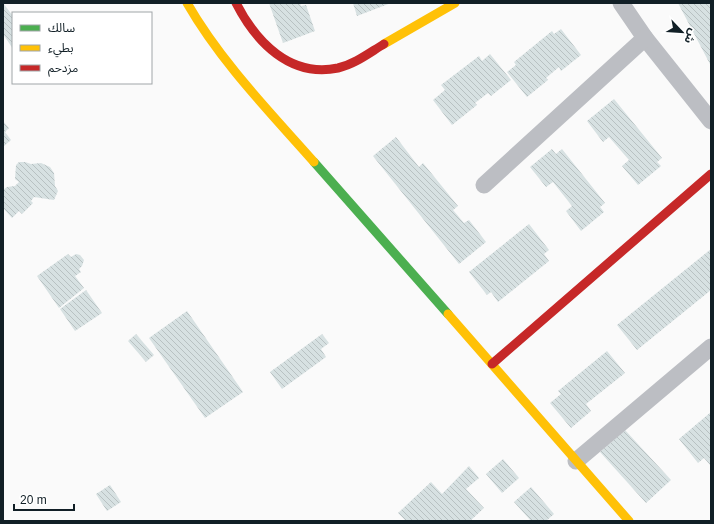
<svg xmlns="http://www.w3.org/2000/svg" width="714" height="524" viewBox="0 0 714 524" font-family="Helvetica,'Noto Sans Arabic',sans-serif">
	<defs>
		<pattern id="building-back-hatch" width="6" height="6" patternUnits="userSpaceOnUse"><rect width="6" height="6" fill="#d7e1e2"/><path d="M-1 5l2 2M0 0l6 6M5-1l2 2" fill="none" stroke="#b8c1c2"/></pattern>
	</defs>
	<rect width="100%" height="100%" fill="#fafafa"/>
	<g fill="url(#building-back-hatch)">
		<path d="M3,3L13,16V49L3,34Z"/>
		<path d="M269,3H300L301,6L306,5L315,31L283,43Z"/>
		<path d="M353,3H391L357,16Z"/>
		<path d="M678,3H711V66Z"/>
		<path d="M561,29L581,55L561,71L559,67L546,78L548,80L527,97L507,72L516,65L514,62L552,31L554,34Z"/>
		<path d="M490,54L511,80L491,96L488,93L475,103L477,105L452,125L433,100L445,90L441,85L479,56L482,61Z"/>
		<path d="M614,99L662,158L657,162L661,166L638,185L622,166L629,160L609,137L603,142L587,121Z"/>
		<path d="M3,121L9,128L5,132L11,140L3,147Z"/>
		<path d="M396,137L419,167L423,163L458,206L453,210L464,223L469,220L486,242L459,264L373,156Z"/>
		<path d="M552,149L556,154L562,149L605,203L600,207L604,212L581,231L566,211L572,206L553,182L546,187L530,167Z"/>
		<path d="M19,162H25L31,164L41,163L50,167L54,173L55,186L58,191L54,200L34,197L31,201L33,203L22,214L19,211L12,218L3,208V190L7,187L15,186L19,182L15,179L16,165Z"/>
		<path d="M529,224L549,250L544,254L549,261L498,302L491,292L487,295L469,272Z"/>
		<path d="M711,249V290L637,350L617,325Z"/>
		<path d="M68,254L71,257L76,254L80,255L84,260L82,266L79,269L81,272L75,276L84,288L59,308L37,276Z"/>
		<path d="M86,290L102,313L75,331L60,309Z"/>
		<path d="M187,311L243,392L205,418L149,338Z"/>
		<path d="M136,334L154,355L146,362L128,341Z"/>
		<path d="M322,334L329,343L321,349L326,357L282,389L270,372Z"/>
		<path d="M607,351L625,373L586,404L591,411L571,428L550,403L561,394L558,391Z"/>
		<path d="M711,412V464L710,465L704,458L698,463L679,439Z"/>
		<path d="M625,430L671,480L646,503L600,452Z"/>
		<path d="M503,459L519,478L502,493L486,474Z"/>
		<path d="M469,466L479,478L466,489L484,508L470,521H406L398,513L431,482L442,494Z"/>
		<path d="M110,485L121,502L107,511L96,494Z"/>
		<path d="M531,487L554,514L546,521H531L514,502Z"/>
	</g>
	<g fill="none" stroke-linecap="round" stroke-linejoin="round">
		<g stroke="#bcbec3" stroke-width="17">
			<path d="M621,3L645,38L711,121"/>
			<path d="M484,185L645,38"/>
			<path d="M576,461L711,347"/>
		</g>
		<path stroke="#4caf50" stroke-width="9" d="M314,162L448,314"/>
		<g stroke="#ffc107" stroke-width="9">
			<path d="M187,3C221,62 269,111 314,162"/>
			<path d="M384,44L455,3"/>
			<path d="M448,314L629,521"/>
		</g>
		<g stroke="#c62828" stroke-width="9">
			<path d="M236,3C256,42 290,78 338,68C355,64 369,53 384,44"/>
			<path d="M492,364L711,174"/>
		</g>
	</g>
	<rect width="714" height="524" fill="none" stroke="#111f26" stroke-width="8"/>
	<rect x="12" y="12" width="140" height="72" fill="#ffffff" stroke="#a0a5a8"/>
	<rect x="20" y="25" width="20" height="6" fill="#4caf50" stroke="#a0a5a8"/>
	<text x="48" y="32" font-size="12" fill="#111f26">سالك</text>
	<rect x="20" y="45" width="20" height="6" fill="#ffc107" stroke="#a0a5a8"/>
	<text x="48" y="52" font-size="12" fill="#111f26">بطيء</text>
	<rect x="20" y="65" width="20" height="6" fill="#c62828" stroke="#a0a5a8"/>
	<text x="48" y="72" font-size="12" fill="#111f26">مزدحم</text>
	<g transform="translate(682 32) rotate(115)" stroke="#ffffff" stroke-width="3" paint-order="stroke">
	<path d="M0-3L7 15L0 10L-7 15Z" fill="#111f26"/>
	<text y="-6" font-size="11" font-weight="bold" text-anchor="middle" fill="#111f26">ش</text>
	</g>
	<path d="M14 504v6h60v-6" fill="none" stroke="#111f26" stroke-width="2"/>
	<text x="20" y="504" font-size="12" fill="#111f26" stroke="#ffffff" stroke-width="3" paint-order="stroke">20 m</text>
</svg>
